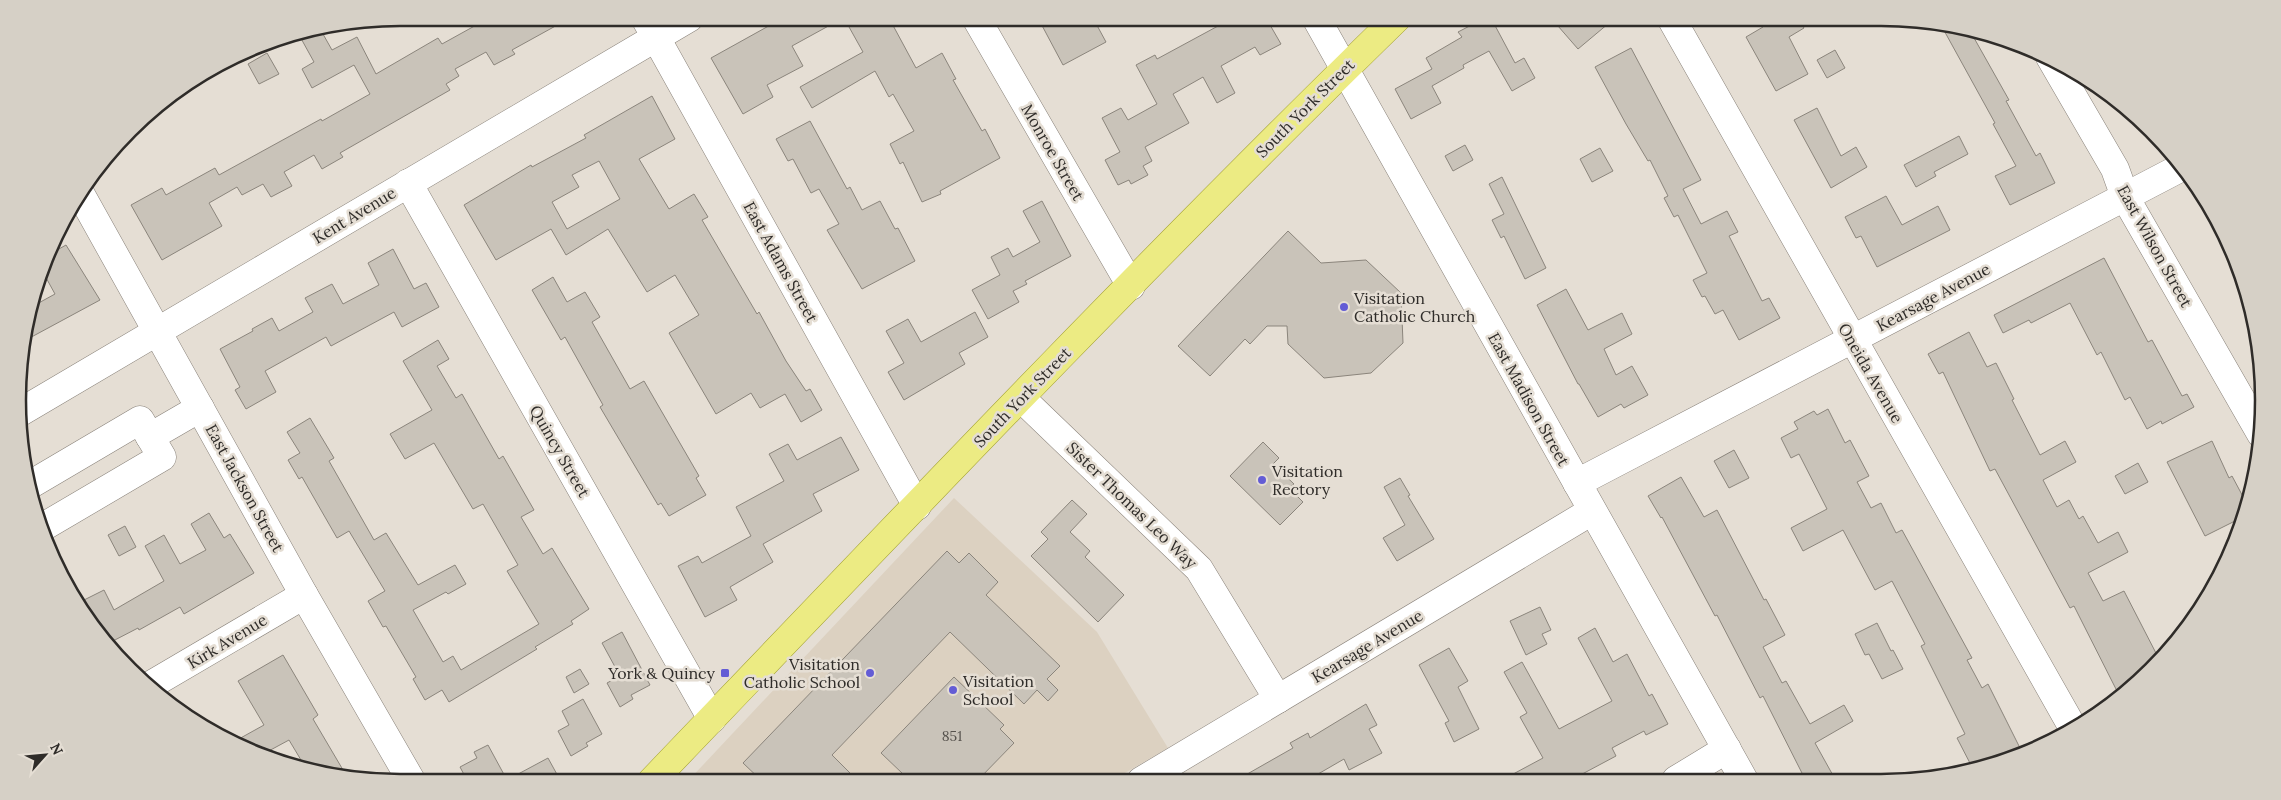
<svg xmlns="http://www.w3.org/2000/svg" width="2281" height="800" viewBox="0 0 2281 800" font-family="Lora,serif">
	<rect width="100%" height="100%" fill="#e5ded4"/>
	<path fill="#dcd1c1" d="M954,498L1097,632L1168,748L1111,781L687,782Z"/>
	<g fill="#c9c3b9" stroke="#8b857c" fill-rule="evenodd">
		<path d="M489,18H570L512,50L515,54L494,65L486,52L455,69L459,76L446,84L450,90L340,153L343,157L322,169L314,155L284,172L292,186L271,197L263,184L242,195L237,187L209,203L222,226L162,260L131,205L162,188L166,195L215,168L219,175L321,119L322,121L370,94L354,65L312,88L302,69L314,62L298,33L319,27L332,50L357,37L376,74L438,38L442,44Z"/>
		<path d="M783,18H843L792,46L803,66L767,85L773,97L743,114L711,58Z"/>
		<path d="M844,18H889L916,68L942,53L956,79L953,80L982,131L985,129L1000,158L940,191L941,194L922,202L903,162L900,164L890,144L914,131L893,94L889,97L875,71L812,108L800,87L863,52Z"/>
		<path d="M1038,18H1093L1106,42L1063,65Z"/>
		<path d="M1214,18H1266L1281,44L1260,55L1255,47L1221,66L1235,93L1217,103L1203,77L1173,94L1189,123L1145,147L1152,161L1143,166L1148,175L1131,184L1129,180L1118,185L1105,160L1120,152L1102,118L1121,108L1128,120L1157,104L1136,65L1155,55L1157,59L1218,26Z"/>
		<path d="M1485,18H1491L1515,63L1524,58L1535,78L1512,91L1489,51L1463,65L1464,68L1432,86L1441,103L1411,119L1395,89L1432,69L1426,58L1462,37L1458,32Z"/>
		<path d="M1551,18H1615L1578,49Z"/>
		<path d="M1758,18H1798L1804,28L1789,37L1808,74L1776,91L1746,37L1763,27Z"/>
		<path d="M1941,25L1969,29L2009,100L2006,101L2036,156L2040,153L2055,183L2010,205L1995,176L2016,166L1993,124L1995,123Z"/>
		<path d="M1631,48L1701,180L1683,189L1701,224L1727,211L1738,232L1729,236L1762,301L1769,298L1780,318L1739,340L1723,310L1715,314L1705,296L1702,297L1693,280L1707,273L1678,215L1674,217L1664,198L1668,196L1650,160L1648,161L1626,124L1595,67Z"/>
		<path d="M1835,50L1845,68L1827,78L1817,60Z"/>
		<path d="M267,53L279,74L259,84L248,64Z"/>
		<path d="M652,96L675,139L639,159L669,209L694,194L708,217L702,220L757,314L759,312L786,361L806,391L810,389L822,410L801,422L785,394L760,408L751,393L716,414L669,333L699,315L675,275L647,292L608,229L566,255L551,229L496,260L464,205L531,165L532,167L586,138L584,135ZM599,161L620,199L567,229L552,202L579,187L572,175Z"/>
		<path d="M1817,108L1841,156L1856,147L1867,167L1831,188L1794,120Z"/>
		<path d="M810,121L847,189L850,187L862,210L880,201L895,229L898,228L915,261L862,289L827,230L839,224L819,189L811,193L793,159L788,161L776,139Z"/>
		<path d="M1959,136L1968,154L1934,172L1936,176L1916,187L1904,165Z"/>
		<path d="M1465,145L1473,160L1453,171L1445,156Z"/>
		<path d="M1600,148L1613,171L1592,182L1580,159Z"/>
		<path d="M1502,177L1546,268L1525,279L1504,236L1501,238L1492,220L1504,214L1489,184Z"/>
		<path d="M1886,196L1902,225L1938,206L1950,230L1877,267L1861,236L1856,238L1845,217Z"/>
		<path d="M1042,201L1071,256L1025,281L1027,284L1013,291L1019,302L988,319L972,290L1000,275L991,257L1008,248L1013,257L1040,242L1023,211Z"/>
		<path d="M1288,231L1321,263L1366,260L1401,293L1403,343L1371,373L1324,378L1288,344L1287,326H1267L1250,344L1245,339L1210,376L1178,346Z"/>
		<path d="M66,245L100,300L24,341L35,305L55,294L44,274L50,254Z"/>
		<path d="M393,249L414,289L426,283L439,307L402,327L394,312L331,346L326,337L265,371L276,392L246,409L235,390L240,387L220,349L253,331L252,329L272,318L279,331L313,312L305,298L332,284L343,304L379,285L368,263Z"/>
		<path d="M2104,258L2148,342L2152,340L2182,396L2187,394L2194,407L2162,424L2161,421L2147,429L2130,397L2125,400L2101,352L2097,355L2070,303L2031,323L2029,320L2003,333L1994,315Z"/>
		<path d="M553,277L567,302L585,292L600,317L592,322L630,389L644,381L699,476L696,478L706,495L669,516L661,503L658,505L600,407L603,405L565,337L561,340L532,290Z"/>
		<path d="M1566,289L1588,330L1622,313L1632,334L1604,349L1616,375L1632,366L1648,395L1624,408L1621,404L1598,417L1579,384H1578L1537,305Z"/>
		<path d="M975,312L988,337L959,353L965,364L904,400L888,372L904,363L886,331L908,319L921,342Z"/>
		<path d="M1969,332L1987,367L1996,363L2014,399L2012,400L2040,455L2065,441L2076,462L2043,480L2057,507L2069,500L2079,519L2083,516L2098,543L2118,532L2128,552L2088,573L2103,601L2124,591L2158,657L2133,687L2120,697L2074,606L2070,608L1995,469L1990,471L1943,372L1939,374L1928,354Z"/>
		<path d="M438,340L449,359L437,366L456,398L462,394L499,459L503,456L534,510L521,517L543,554L552,548L589,609L571,621L573,624L535,647L537,649L449,702L442,690L425,700L413,679L416,677L386,626L383,627L368,601L385,591L349,531L337,538L302,477L299,479L288,460L300,453L287,432L310,418L334,458L329,461L374,540L386,533L418,585L455,565L466,584L448,594L446,592L413,610L443,662L453,656L461,670L539,624L507,571L518,565L483,504L473,509L434,443L405,459L390,434L432,410L403,361Z"/>
		<path d="M1828,409L1845,443L1850,440L1869,476L1857,482L1871,508L1881,503L1896,533L1902,530L1972,658L1967,660L1982,688L1988,684L2022,752L1972,767L1957,738L1965,734L1921,646L1925,644L1892,581L1875,590L1843,530L1803,551L1791,528L1827,509L1799,454L1791,458L1781,438L1798,429L1794,422L1814,411L1817,415Z"/>
		<path d="M841,437L859,470L813,494L822,511L763,544L773,562L730,587L737,600L705,617L678,566L698,556L702,563L751,536L736,507L784,481L769,454L788,444L797,460Z"/>
		<path d="M2212,441L2229,478L2232,476L2248,506L2243,517L2205,536L2167,462Z"/>
		<path d="M1263,442L1279,458L1273,464L1294,484L1289,488L1303,502L1280,525L1230,476Z"/>
		<path d="M1734,450L1749,478L1729,488L1714,461Z"/>
		<path d="M2138,463L2148,482L2125,494L2115,476Z"/>
		<path d="M1681,477L1704,517L1717,510L1764,600L1766,599L1785,635L1763,647L1782,683L1786,681L1810,724L1844,705L1853,721L1815,743L1835,779H1805L1763,696L1760,698L1717,615L1715,616L1662,517L1661,518L1648,496Z"/>
		<path d="M1400,478L1410,495L1408,496L1434,539L1397,561L1383,538L1405,525L1384,487Z"/>
		<path d="M1072,500L1087,514L1070,532L1090,551L1085,557L1124,595L1098,622L1031,556L1048,539L1041,532Z"/>
		<path d="M209,513L224,538L230,534L254,573L184,614L180,607L139,630L138,628L111,642L109,636L104,639L82,613L78,603L104,590L114,610L164,581L145,546L164,535L180,564L206,550L191,524Z"/>
		<path d="M125,526L136,547L119,556L108,535Z"/>
		<path d="M947,551L959,563L969,553L998,582L986,595L1060,666L1047,679L1058,690L1048,701L1037,690L1024,704L950,632L832,755L859,782H763L743,763Z"/>
		<path d="M1540,607L1551,630L1542,634L1547,644L1526,655L1510,621Z"/>
		<path d="M1877,623L1891,651L1893,650L1903,669L1882,679L1869,654L1865,655L1855,634Z"/>
		<path d="M1595,628L1613,662L1627,654L1649,696L1652,694L1668,724L1646,735L1644,731L1612,748L1616,756L1571,780H1502L1543,758L1520,717L1527,713L1504,672L1522,662L1559,729L1612,701L1578,638Z"/>
		<path d="M622,632L650,685L631,695L633,699L620,707L607,683L620,676L602,643Z"/>
		<path d="M1449,648L1468,681L1458,687L1479,729L1454,742L1445,723L1449,721L1419,665Z"/>
		<path d="M283,655L318,715L313,719L346,775L307,770L289,740L265,753L237,740L264,725L238,681Z"/>
		<path d="M580,669L589,684L574,693L566,677Z"/>
		<path d="M954,677L1004,725L1000,729L1014,743L977,781H896L903,774L881,753Z"/>
		<path d="M583,699L602,734L586,743L588,746L571,756L558,731L569,725L562,711Z"/>
		<path d="M1366,704L1377,725L1369,729L1382,753L1349,770L1344,759L1306,781H1235L1293,748L1290,743L1308,733L1310,738Z"/>
		<path d="M488,745L507,780L548,758L559,778L551,782H468L460,767L477,758L474,752Z"/>
	</g>
	<g fill="none" stroke-linecap="round" stroke-linejoin="round">
		<g stroke="#89827a" stroke-width="29">
			<g id="minor">
				<path d="M645,18L917,506"/>
				<path d="M976,18L1131,286"/>
				<path d="M1316,18L1744,780"/>
				<path d="M1671,18L2073,728"/>
				<path d="M2050,57L2115,169L2125,197L2261,434"/>
				<path d="M408,183L712,719"/>
				<path d="M80,193L304,595L412,782"/>
				<path d="M1021,398L1199,569L1278,699"/>
				<path d="M19,413L689,18"/>
				<path d="M150,437L200,408"/>
				<path d="M1577,483L2182,167"/>
				<path d="M28,486L140,420L162,457L43,527"/>
				<path d="M149,686L304,595"/>
				<path d="M1676,780L1727,749"/>
				<path d="M1141,781L1592,511"/>
			</g>
		</g>
		<g stroke="#a19f2e" stroke-width="29">
			<path id="major" d="M651,782C897,525 1143,266 1397,18"/>
		</g>
		<use href="#minor" stroke="#fff" stroke-width="28"/>
		<use href="#major" stroke="#eceb83" stroke-width="28"/>
	</g>
	<g fill="#635cd5" stroke="#e5ded4" stroke-width="2">
		<circle cx="1344" cy="307" r="5"/>
		<circle cx="1262" cy="480" r="5"/>
		<rect x="720" y="668" width="10" height="10" rx="2.5"/>
		<circle cx="870" cy="673" r="5"/>
		<circle cx="953" cy="690" r="5"/>
	</g>
	<g text-anchor="middle" dominant-baseline="central" stroke-width="5" stroke-linejoin="round" paint-order="stroke">
		<g font-size="14" fill="#56524d">
			<text x="952" y="736">851</text>
		</g>
		<g font-size="16" fill="#2f2c29" stroke="#e5ded4">
			<text transform="translate(1305 108) rotate(-45)">South York Street</text>
			<text transform="translate(1053 152) rotate(60)">Monroe Street</text>
			<text transform="translate(354 215) rotate(-31)">Kent Avenue</text>
			<text transform="translate(2155 246) rotate(61)">East Wilson Street</text>
			<text transform="translate(781 262) rotate(61)">East Adams Street</text>
			<text transform="translate(1933 297) rotate(-28)">Kearsage Avenue</text>
			<text transform="translate(1871 373) rotate(60)">Oneida Avenue</text>
			<text transform="translate(1022 397) rotate(-46)">South York Street</text>
			<text transform="translate(1529 399) rotate(61)">East Madison Street</text>
			<text transform="translate(560 451) rotate(60)">Quincy Street</text>
			<text transform="translate(245 488) rotate(61)">East Jackson Street</text>
			<text transform="translate(1132 505) rotate(44)">Sister Thomas Leo Way</text>
			<text transform="translate(227 641) rotate(-31)">Kirk Avenue</text>
			<text transform="translate(1367 646) rotate(-31)">Kearsage Avenue</text>
		</g>
		<g font-size="16" fill="#2f2c29" stroke="#e5ded4" text-anchor="start">
			<text x="1354" y="298">Visitation<tspan x="1354" dy="18">Catholic Church</tspan></text>
			<text x="1272" y="471">Visitation<tspan x="1272" dy="18">Rectory</tspan></text>
			<text x="860" y="664" text-anchor="end">Visitation<tspan x="860" dy="18">Catholic School</tspan></text>
			<text x="715" y="673" text-anchor="end">York &amp; Quincy</text>
			<text x="963" y="681">Visitation<tspan x="963" dy="18">School</tspan></text>
		</g>
	</g>
	<path d="M0 0H2281V800H0ZM400 26H1881A374 374 0 0 1 2255 400V400A374 374 0 0 1 1881 774H400A374 374 0 0 1 26 400V400A374 374 0 0 1 400 26Z" fill="#d6d0c6" fill-rule="evenodd"/>
	<path fill="none" stroke="#2f2c29" stroke-width="2.5" d="M400 26H1881A374 374 0 0 1 2255 400V400A374 374 0 0 1 1881 774H400A374 374 0 0 1 26 400V400A374 374 0 0 1 400 26Z"/>
	<g transform="translate(45 755) rotate(63)" stroke="#e5ded4" stroke-width="4" paint-order="stroke">
	<path d="M0-4L9 19L0 12L-9 19Z" fill="#2f2c29"/>
	<text y="-8" font-size="14" font-weight="bold" text-anchor="middle" fill="#2f2c29">N</text>
	</g>
</svg>
